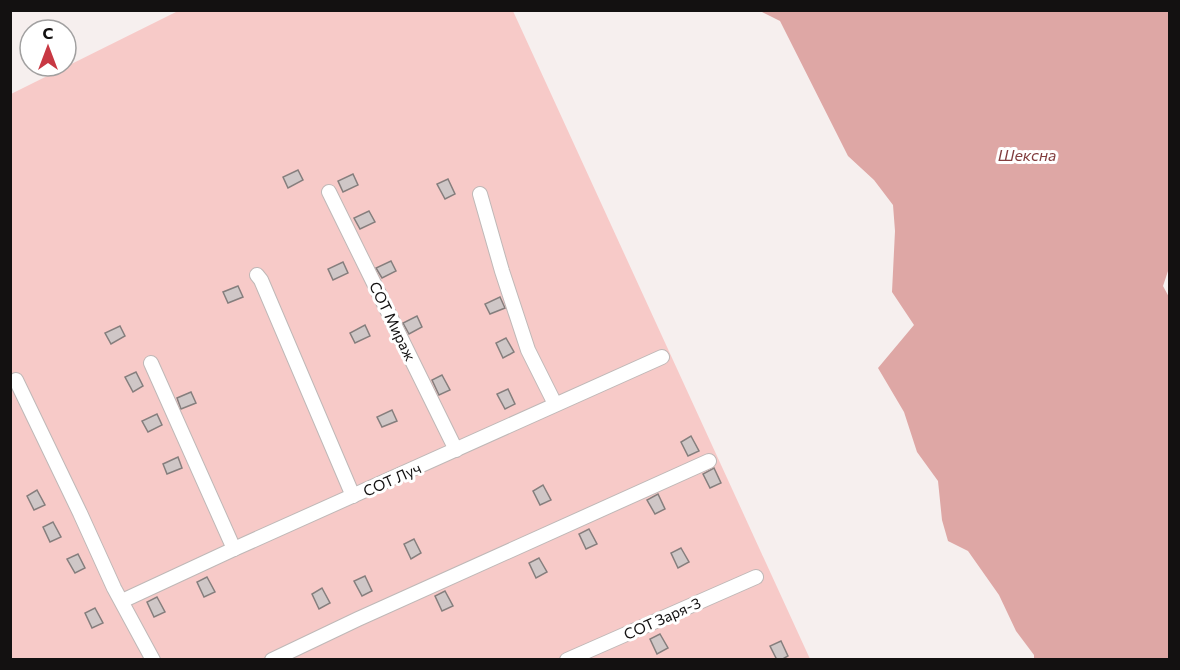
<svg xmlns="http://www.w3.org/2000/svg" width="1180" height="670" viewBox="0 0 1180 670" font-family="Commissioner,sans-serif">
	<rect width="100%" height="100%" fill="#f6efee"/>
	<path fill="#f7cac8" d="M178,11H513L810,659L11,660V94Z"/>
	<path fill="#dea7a5" d="M760,11H1169L1170,265L1163,286L1170,299L1169,659H1034V655L1016,631L999,595L968,551L948,541L942,520L938,481L917,452L904,412L878,368L914,325L892,292L895,231L893,205L874,180L848,156L780,21Z"/>
	<g fill="#cfc7c7" stroke="#857e7d" stroke-width="1.5">
		<path d="M298,170L303,180L288,188L283,177Z"/>
		<path d="M353,174L358,185L343,192L338,181Z"/>
		<path d="M448,179L455,194L445,199L437,184Z"/>
		<path d="M369,211L375,222L360,229L354,218Z"/>
		<path d="M391,261L396,271L382,278L376,268Z"/>
		<path d="M343,262L348,273L333,280L328,269Z"/>
		<path d="M238,286L243,297L228,303L223,292Z"/>
		<path d="M500,297L505,308L490,314L485,304Z"/>
		<path d="M417,316L422,327L409,334L403,323Z"/>
		<path d="M365,325L370,336L355,343L350,333Z"/>
		<path d="M120,326L125,336L111,344L105,333Z"/>
		<path d="M506,338L514,352L503,358L496,343Z"/>
		<path d="M136,372L143,386L133,392L125,377Z"/>
		<path d="M442,375L450,390L439,395L432,380Z"/>
		<path d="M508,389L515,404L505,409L497,394Z"/>
		<path d="M191,392L196,403L181,409L177,398Z"/>
		<path d="M392,410L397,421L382,427L377,417Z"/>
		<path d="M157,414L162,425L148,432L142,421Z"/>
		<path d="M691,436L699,451L688,456L681,442Z"/>
		<path d="M178,457L182,468L167,474L163,464Z"/>
		<path d="M714,468L721,483L710,488L703,474Z"/>
		<path d="M543,485L551,500L540,505L533,491Z"/>
		<path d="M37,490L45,505L34,510L27,496Z"/>
		<path d="M658,494L665,509L655,514L647,500Z"/>
		<path d="M53,522L61,537L50,542L43,527Z"/>
		<path d="M589,529L597,544L586,549L579,534Z"/>
		<path d="M414,539L421,553L411,559L404,544Z"/>
		<path d="M681,548L689,562L678,568L671,553Z"/>
		<path d="M78,554L85,568L75,573L67,559Z"/>
		<path d="M539,558L547,572L536,578L529,563Z"/>
		<path d="M365,576L372,591L362,596L354,581Z"/>
		<path d="M207,577L215,592L204,597L197,582Z"/>
		<path d="M322,588L330,603L319,609L312,594Z"/>
		<path d="M445,591L453,606L442,611L435,596Z"/>
		<path d="M157,597L165,612L154,617L147,602Z"/>
		<path d="M95,608L103,623L92,628L85,613Z"/>
		<path d="M660,634L668,648L657,654L650,639Z"/>
		<path d="M781,641L788,656L781,660H777L770,646Z"/>
	</g>
	<g fill="none" stroke-linecap="round" stroke-linejoin="round">
		<g stroke="#bfb8b7" stroke-width="16">
			<g id="minor">
				<path d="M329,192L456,450"/>
				<path d="M480,194L502,271L528,350L555,404"/>
				<path d="M257,275L261,280L353,496"/>
				<path d="M151,363L234,549"/>
				<path d="M16,380L80,513L114,588L153,660"/>
				<path d="M122,601L234,549L662,357"/>
				<path d="M272,660L358,619L709,461"/>
				<path d="M567,660L756,577"/>
			</g>
		</g>
		<use href="#minor" stroke="#fff" stroke-width="14"/>
	</g>
	<g text-anchor="middle" dominant-baseline="central" stroke-width="6" stroke-linejoin="round" paint-order="stroke">
		<g font-size="15" fill="#131111" stroke="#fff">
			<text transform="translate(393 321) rotate(64)">СОТ Мираж</text>
			<text transform="translate(392 479) rotate(-24)">СОТ Луч</text>
			<text transform="translate(662 618) rotate(-24)">СОТ Заря-3</text>
		</g>
		<g font-size="16" font-style="italic" fill="#823d3e" stroke="#fff">
			<text x="1027" y="154">Шексна</text>
		</g>
	</g>
	<rect width="1180" height="670" fill="none" stroke="#131111" stroke-width="24"/>
	<g transform="translate(48 48)"><circle r="28" fill="#ffffff" stroke="#a1a0a0" stroke-width="1.5"/>
	<path d="M0-4.5L10 22L0 15L-10 22Z" fill="#c83843"/>
	<text y="-9" font-size="16" font-weight="bold" text-anchor="middle" fill="#131111">С</text>
	</g>
</svg>
